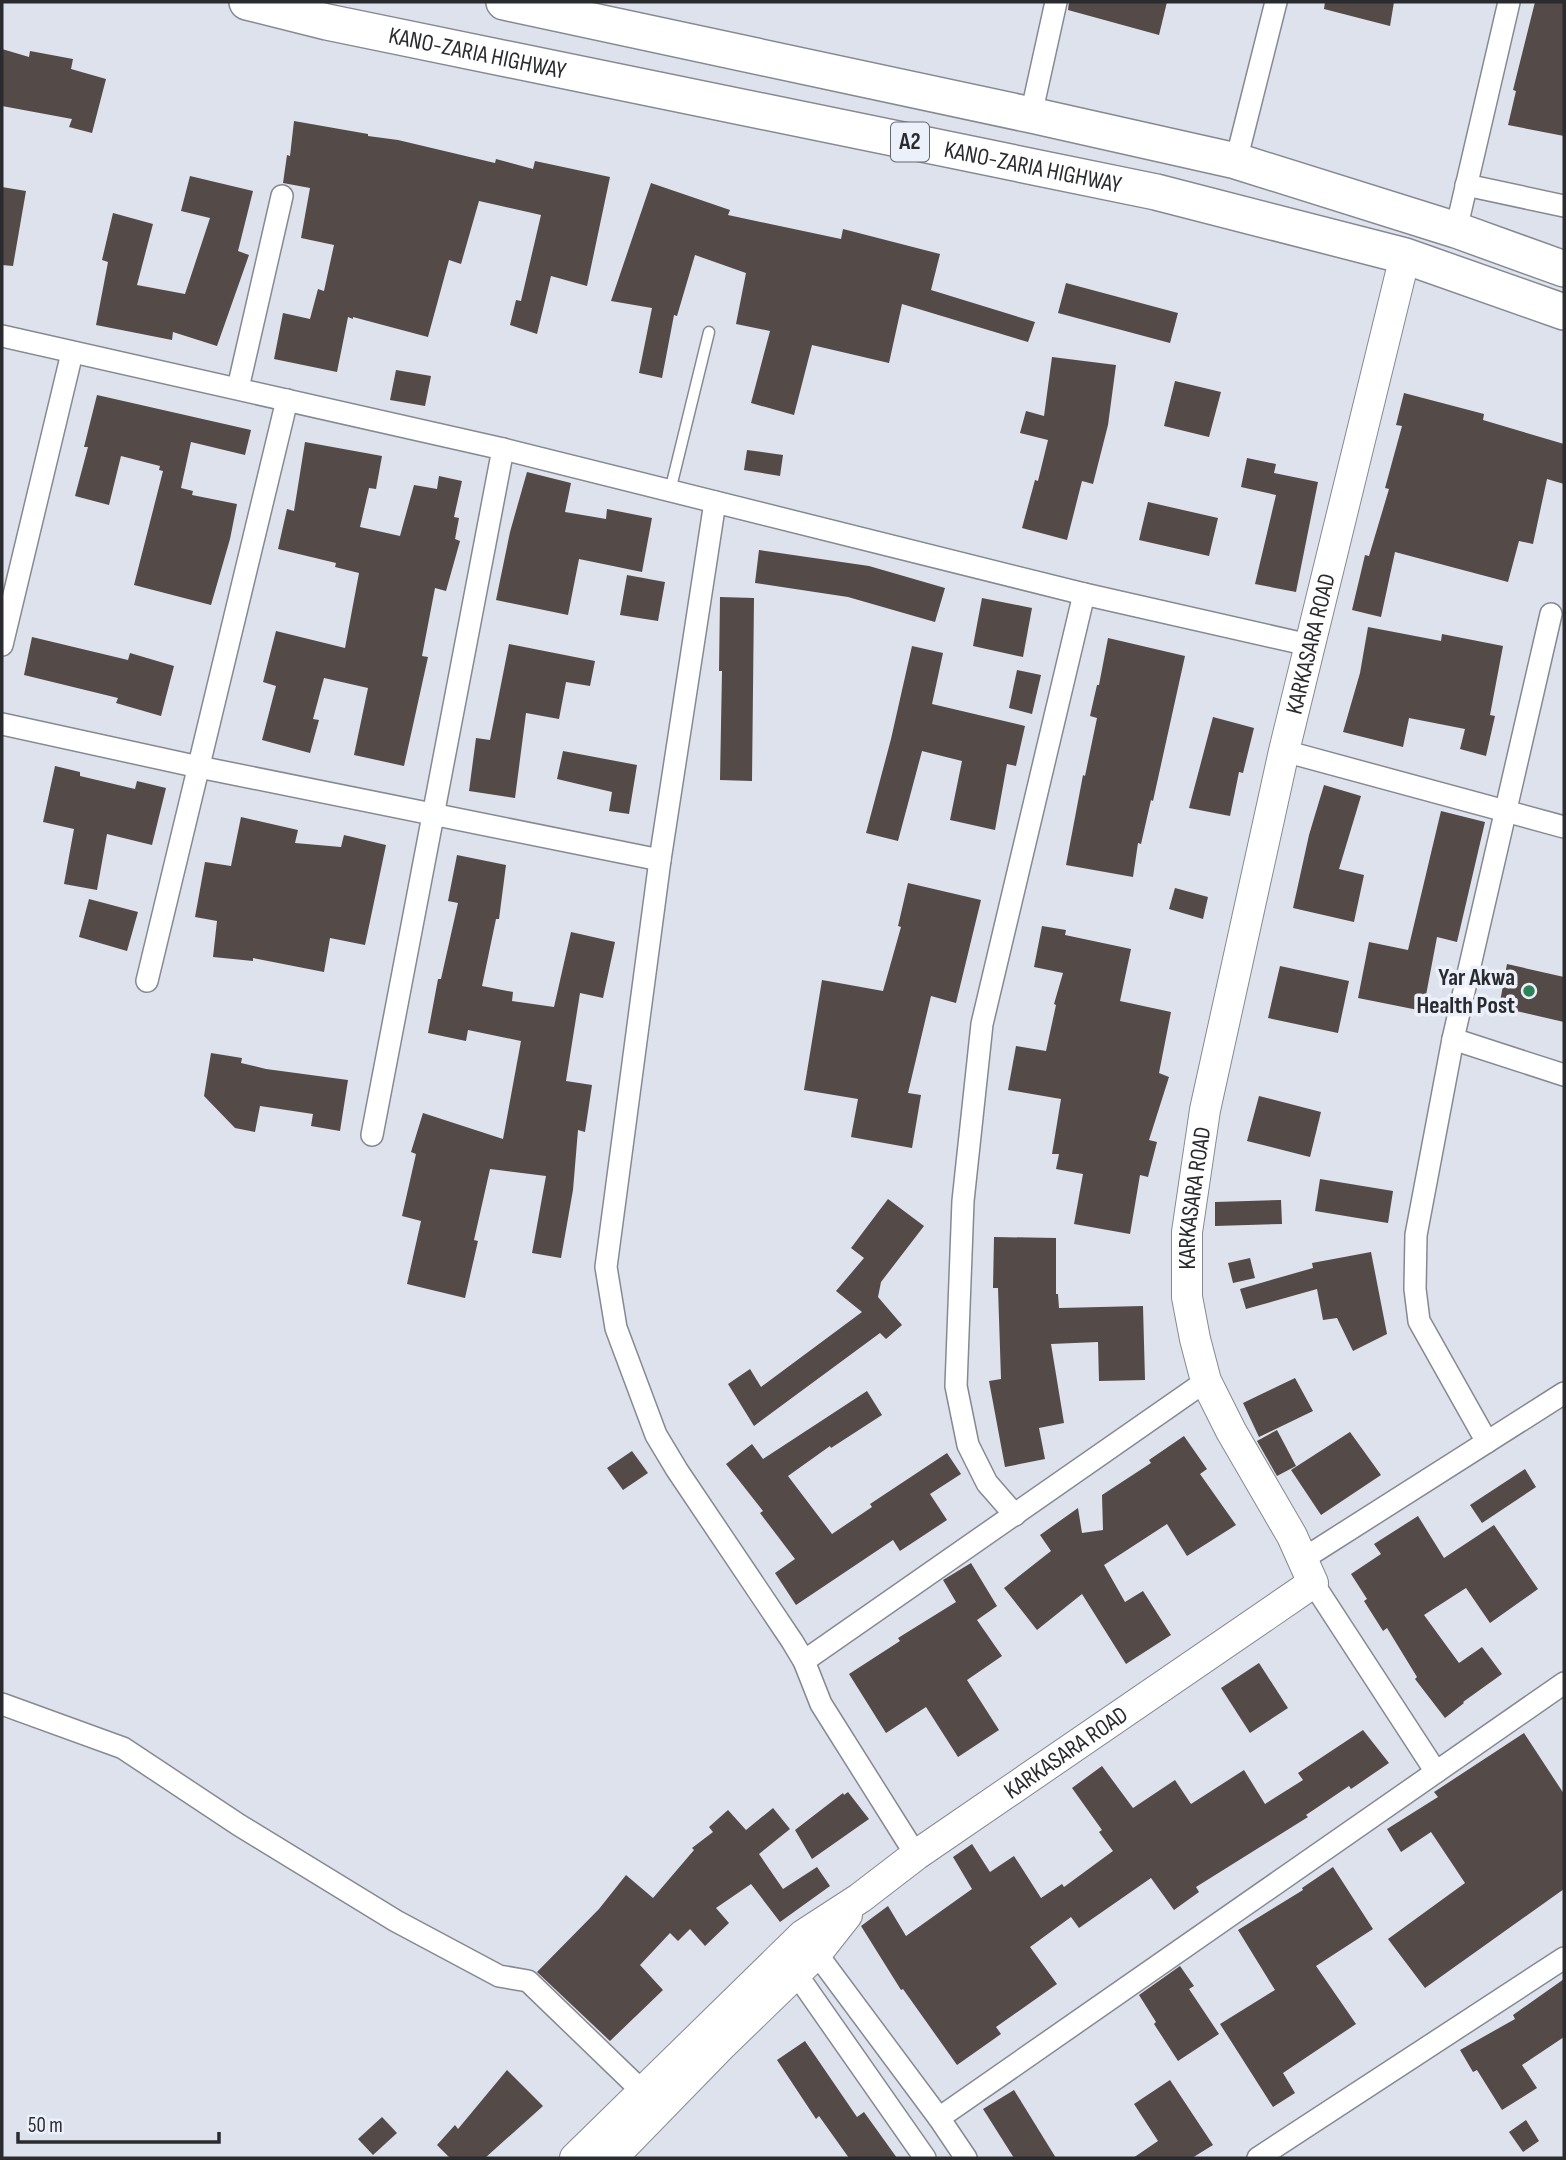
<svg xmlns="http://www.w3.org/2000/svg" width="1566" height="2160" viewBox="0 0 1566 2160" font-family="'Sofia Sans Condensed',sans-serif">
	<rect width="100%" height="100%" fill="#dee2ed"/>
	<g fill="#544a47">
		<path d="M1069,2H1167L1159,35L1068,10Z"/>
		<path d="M1325,2H1394L1390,26L1324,9Z"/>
		<path d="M1535,2H1564V136L1508,125L1516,91L1513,90Z"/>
		<path d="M2,49L29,57L30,51L73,59L71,69L106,79L92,133L69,127L72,119L2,106Z"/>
		<path d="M294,121L368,134V136L398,140L495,163L496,159L533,169L535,161L610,177L587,286L551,276L537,334L510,325L516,300L521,301L541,215L479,201L461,264L449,260L428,337L353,317V319L348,317L337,372L274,359L283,313L310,319L318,289L324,291L334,245L301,238L310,188L283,183L287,155L290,156Z"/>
		<path d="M190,176L253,191L238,251L249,255L217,346L173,332L172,340L96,325L108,262L102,260L113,213L153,224L137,285L185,294L210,218L181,211Z"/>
		<path d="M651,183L730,210L728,215L841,239L843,229L940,254L931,290L1035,322L1028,342L902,304L889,363L812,345L794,415L751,403L770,331L736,324L746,273L695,255L677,316L674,315L662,378L639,373L652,308L611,301Z"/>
		<path d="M2,187L26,191L13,266L2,265Z"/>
		<path d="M1066,283L1178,313L1170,343L1058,313Z"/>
		<path d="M1052,357L1116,365L1108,425L1093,484L1082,481L1067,540L1022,528L1035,480L1038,481L1048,440L1020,433L1026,411L1044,416Z"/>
		<path d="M396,370L431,376L425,406L390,400Z"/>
		<path d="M1175,381L1221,392L1209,437L1164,426Z"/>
		<path d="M1404,393L1484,414L1483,420L1564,444V484L1547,479L1533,544L1519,541L1508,582L1395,552L1381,617L1352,610L1365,555L1369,556L1389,489L1385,488L1402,426L1396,425Z"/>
		<path d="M97,395L251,430L245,455L191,442L181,488L193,491L192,495L237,504L230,539L211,605L134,585L163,471L159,470L160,466L121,456L109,505L75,496L88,447H84Z"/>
		<path d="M305,442L382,456L376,489L369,488L360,527L400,536L414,485L437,489L439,476L462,481L454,517L459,518L455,539L460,541L446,591L435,588L422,656L428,657L404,766L354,755L368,688L324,678L313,719L319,720L310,753L262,740L276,686L263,682L276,631L345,648L359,573L335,567L336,563L278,549L287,509L294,511Z"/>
		<path d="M747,450L783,455L780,476L744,470Z"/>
		<path d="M1247,458L1276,464L1274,473L1318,482L1296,592L1255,584L1276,495L1241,487Z"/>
		<path d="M527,472L571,483L565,512L606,519L607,509L652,518L642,572L579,559L568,615L496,600L510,532Z"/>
		<path d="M1148,502L1218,518L1209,556L1139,540Z"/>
		<path d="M759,550L869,566L945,588L935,622L848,597L755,583Z"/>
		<path d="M627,575L665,582L658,621L620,615Z"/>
		<path d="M720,597L754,598L752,781L720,780L722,671H719Z"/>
		<path d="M982,598L1032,608L1023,657L973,646Z"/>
		<path d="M1368,627L1441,641L1442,634L1503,646L1490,715L1495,716L1486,756L1460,749L1465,729L1409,718L1403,747L1343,732L1360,673Z"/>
		<path d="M32,637L128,660L130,653L174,666L161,716L116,703L118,698L24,675Z"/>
		<path d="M1108,638L1185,656L1153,801L1151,800L1141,844L1138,843L1133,877L1066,865L1083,775L1085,776L1097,718L1090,716L1097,685H1099Z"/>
		<path d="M509,644L595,661L590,686L566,682L559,719L526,713L515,798L469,791L476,738L490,740Z"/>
		<path d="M912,646L943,653L932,704L1025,726L1016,766L1007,764L995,830L950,820L962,761L922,751L898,841L866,833L891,739Z"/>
		<path d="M1017,670L1041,675L1032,714L1009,708Z"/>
		<path d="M1213,717L1254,728L1243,773L1239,772L1230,816L1189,808Z"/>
		<path d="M563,751L637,765L629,814L609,811L612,792L557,779Z"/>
		<path d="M55,766L80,772V776L135,789L137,781L166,788L152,845L107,834L97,890L64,884L74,829L43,822Z"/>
		<path d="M1324,785L1361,796L1339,869L1364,875L1354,922L1293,908L1309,835Z"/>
		<path d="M1441,811L1485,822L1457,942L1437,937L1423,1011L1358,998L1369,942L1408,950Z"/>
		<path d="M241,817L298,830L295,843L341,847L344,835L386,845L365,945L330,938L324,972L253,958V961L213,957L217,921L195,917L205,862L231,866Z"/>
		<path d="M457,855L506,865L499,919H496L482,986L513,992L512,1001L554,1007L571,932L615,942L603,998L580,993L566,1081L592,1085L585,1132L578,1130L573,1190L561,1258L532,1253L546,1176L490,1169L474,1240L478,1241L465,1298L407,1284L421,1221L402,1216L416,1154L411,1152L423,1113L503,1139L521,1041L468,1030L466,1041L428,1033L438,979H441L458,903L448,901Z"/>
		<path d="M908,883L981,900L956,1003L931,996L908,1093L921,1095L912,1148L851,1137L858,1099L804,1090L822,980L883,991L901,927L898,926Z"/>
		<path d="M1175,888L1208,897L1203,919L1169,909Z"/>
		<path d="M89,899L138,912L127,951L79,937Z"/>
		<path d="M1042,926L1066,930L1065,935L1131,949L1120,1001L1171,1012L1159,1073L1169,1077L1149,1140L1157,1142L1148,1177L1140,1175L1130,1234L1074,1224L1083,1174L1056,1169L1059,1154H1052L1061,1099L1008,1090L1016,1046L1046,1051L1056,1005L1054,1004L1063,973L1034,967Z"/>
		<path d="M1507,964L1564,977V1022L1499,1007Z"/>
		<path d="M1280,966L1349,981L1338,1033L1268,1018Z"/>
		<path d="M211,1053L242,1058L241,1063L266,1069L348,1080L340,1131L311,1126L313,1114L260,1106L255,1132L235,1128L204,1096Z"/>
		<path d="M1259,1096L1321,1112L1310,1157L1247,1141Z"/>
		<path d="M1320,1179L1393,1191L1388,1223L1315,1211Z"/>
		<path d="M888,1199L924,1226L881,1282L878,1297L902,1325L886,1339L880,1333L754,1426L728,1384L750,1369L761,1387L862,1312L836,1291L864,1258L851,1248Z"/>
		<path d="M1281,1200L1282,1224L1215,1226V1202Z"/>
		<path d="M994,1237L1056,1238V1294H1058L1059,1308L1143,1306L1145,1380L1099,1381L1098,1342L1051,1344L1064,1423L1039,1428L1045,1459L1005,1467L989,1381L1001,1379L998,1288H993Z"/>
		<path d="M1371,1252L1387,1334L1353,1351L1337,1318L1323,1320L1317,1289L1246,1309L1240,1289L1313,1268L1312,1263Z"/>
		<path d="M1250,1258L1255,1278L1233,1283L1228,1263Z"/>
		<path d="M1295,1378L1313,1411L1259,1437L1243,1403Z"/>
		<path d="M867,1391L882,1415L831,1448L830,1446L788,1476L832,1534L872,1507L870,1504L947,1453L961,1474L930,1494L947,1520L900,1551L893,1540L796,1605L775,1573L795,1559L760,1513L763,1511L726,1464L752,1444L763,1459Z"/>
		<path d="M1277,1430L1296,1466L1277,1476L1257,1441Z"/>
		<path d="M1350,1432L1381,1475L1321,1515L1291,1470Z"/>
		<path d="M1184,1436L1207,1469L1200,1474L1236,1525L1187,1556L1167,1524L1104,1565L1125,1602L1143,1591L1171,1635L1126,1664L1082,1594L1037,1630L1004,1588L1051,1551L1040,1535L1078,1508L1082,1533L1103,1530L1102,1495L1151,1463L1149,1460Z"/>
		<path d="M632,1451L648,1473L623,1490L607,1468Z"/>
		<path d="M1525,1469L1536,1487L1482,1523L1470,1505Z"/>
		<path d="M1418,1516L1444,1558L1494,1525L1538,1589L1490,1623L1466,1588L1424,1615L1459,1663L1482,1647L1502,1674L1463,1702L1464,1703L1445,1718L1415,1679L1417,1677L1387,1628L1383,1631L1364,1601L1367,1599L1351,1574L1381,1554L1374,1544Z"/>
		<path d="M971,1563L997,1606L977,1620L1002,1656L967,1680L999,1730L958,1757L926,1707L886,1733L849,1674L900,1641L898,1638L956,1602L943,1580Z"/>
		<path d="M1259,1663L1288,1708L1250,1733L1221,1688Z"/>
		<path d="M1363,1730L1389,1763L1351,1789L1349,1786L1306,1815L1308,1817L1196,1887L1199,1892L1174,1910L1151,1878L1079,1928L1071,1917L1030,1947L1057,1984L996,2027L1001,2034L957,2065L903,1989L901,1990L861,1926L888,1906L906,1936L972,1889L953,1857L972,1844L990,1872L1014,1856L1041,1898L1062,1884L1064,1887L1113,1851L1099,1832L1102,1830L1072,1788L1102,1766L1133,1808L1175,1780L1191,1804L1244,1770L1265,1804L1303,1780L1298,1773Z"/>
		<path d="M1524,1733L1564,1794V1889L1425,1988L1388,1939L1465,1883L1431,1832L1401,1852L1387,1829L1438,1797L1434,1792Z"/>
		<path d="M848,1792L869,1819L812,1859L795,1830L843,1793L844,1795Z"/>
		<path d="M773,1808L790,1829L759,1854L783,1889L817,1867L830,1886L780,1922L751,1884L716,1908L729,1923L705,1946L690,1929L678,1941L670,1933L640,1965L663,1990L610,2041L537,1972L599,1909L626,1875L653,1898L694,1850L692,1848L713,1832L709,1827L728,1810L746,1830Z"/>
		<path d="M1333,1867L1373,1929L1316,1966L1356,2024L1283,2073L1295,2093L1273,2107L1220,2024L1275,1990L1238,1930L1303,1890L1302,1888Z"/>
		<path d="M1180,1966L1194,1986L1189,1989L1219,2034L1178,2061L1154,2024L1156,2022L1139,1995Z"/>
		<path d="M1564,1979V2037L1522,2065L1537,2088L1502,2110L1477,2070L1473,2072L1460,2050L1515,2019L1513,2015Z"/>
		<path d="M805,2041L857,2117L864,2112L897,2158H849L819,2116L816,2119L777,2060Z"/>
		<path d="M507,2070L543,2106L485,2158H450L437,2145L455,2125L458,2129Z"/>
		<path d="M1170,2080L1213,2145L1192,2158H1133L1158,2141L1134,2104Z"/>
		<path d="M1014,2090L1056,2158H1014L983,2109Z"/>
		<path d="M382,2117L397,2133L373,2155L358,2139Z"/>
		<path d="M1526,2120L1539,2141L1523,2152L1509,2132Z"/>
	</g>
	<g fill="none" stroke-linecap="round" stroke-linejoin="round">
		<g stroke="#868992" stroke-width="13">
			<path id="service" d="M670,491L709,332"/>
		</g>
		<g stroke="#868992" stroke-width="24">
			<g id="minor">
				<path d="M1031,115L1056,2"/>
				<path d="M1236,161L1276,2"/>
				<path d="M1466,185L1564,206"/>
				<path d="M1456,230L1509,2"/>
				<path d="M2,336L503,449L1084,594L1309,645"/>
				<path d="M238,388L282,196"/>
				<path d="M715,502L660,860L606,1267L616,1328L656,1435L677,1470L792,1641L804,1661L821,1704L916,1855"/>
				<path d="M1551,614L1453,1039L1564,1075"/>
				<path d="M2,645L72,353"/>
				<path d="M2,724L199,767L660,860"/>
				<path d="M1284,751L1564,827"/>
				<path d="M147,981L287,400"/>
				<path d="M1453,1039L1416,1235L1415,1289L1419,1321L1487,1442"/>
				<path d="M372,1135L503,449"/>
				<path d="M1015,1515L987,1483L968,1445L956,1386L963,1201L982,1024L1084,594"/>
				<path d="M1303,1559L1564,1393"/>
				<path d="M1313,1583L1436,1772"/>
				<path d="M804,1661L1206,1381"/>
				<path d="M2,1704L123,1748L239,1825L396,1921L499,1976L528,1981L643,2092"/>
				<path d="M808,1942L939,2118L966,2158"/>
				<path d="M788,1962L925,2158"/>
				<path d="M939,2118L1564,1683"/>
				<path d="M1258,2158L1564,1958"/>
			</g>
		</g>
		<g stroke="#868992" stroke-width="32">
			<g id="secondary">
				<path id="s1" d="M575,2158L803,1935L860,1898L916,1855L1313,1583L1292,1536L1231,1431L1206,1381L1195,1339L1187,1297V1232L1205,1110L1284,751L1405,256"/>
				<path d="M612,2158L720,2047L817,1953L847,1915"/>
			</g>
		</g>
		<g stroke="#868992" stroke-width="38">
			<g id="trunk">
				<path id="s2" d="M247,2L327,22L1156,192L1405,256L1564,312"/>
				<path d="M504,2L1031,115L1236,161L1456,230L1564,269"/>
			</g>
		</g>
		<use href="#service" stroke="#fff" stroke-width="10"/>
		<use href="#minor" stroke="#fff" stroke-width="21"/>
		<use href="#secondary" stroke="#fff" stroke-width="30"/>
		<use href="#trunk" stroke="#fff" stroke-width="35"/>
	</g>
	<circle fill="#2c8357" stroke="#ebf0fa" stroke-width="2.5" cx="1529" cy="991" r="7"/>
	<g text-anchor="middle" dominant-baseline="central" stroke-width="7" stroke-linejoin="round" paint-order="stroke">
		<rect fill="#ebf0fa" stroke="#64666c" stroke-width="2" x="891" y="122.5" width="38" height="39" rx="5"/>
		<g font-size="23" font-weight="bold" fill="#2a2b2f">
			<text x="910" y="142">A2</text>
		</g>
		<g font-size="24" fill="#2a2b2f" stroke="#ebf0fa">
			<text stroke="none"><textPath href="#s2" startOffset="236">KANO-ZARIA HIGHWAY</textPath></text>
			<text stroke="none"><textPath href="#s2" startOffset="803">KANO-ZARIA HIGHWAY</textPath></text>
			<text stroke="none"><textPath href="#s1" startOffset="1920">KARKASARA ROAD</textPath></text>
			<text stroke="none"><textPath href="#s1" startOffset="1353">KARKASARA ROAD</textPath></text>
			<text stroke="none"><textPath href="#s1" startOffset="639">KARKASARA ROAD</textPath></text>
		</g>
		<g font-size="24" font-weight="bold" fill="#2a2b2f" stroke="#ebf0fa" text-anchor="end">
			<text x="1515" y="977">Yar Akwa<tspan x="1515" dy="28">Health Post</tspan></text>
		</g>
	</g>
	<rect width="1566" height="2160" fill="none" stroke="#2a2b2f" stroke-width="7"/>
	<path d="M18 2132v10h201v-10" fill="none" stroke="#2a2b2f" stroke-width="3.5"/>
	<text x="28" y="2132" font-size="21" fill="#2a2b2f" stroke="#ebf0fa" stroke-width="5" paint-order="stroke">50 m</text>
</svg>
